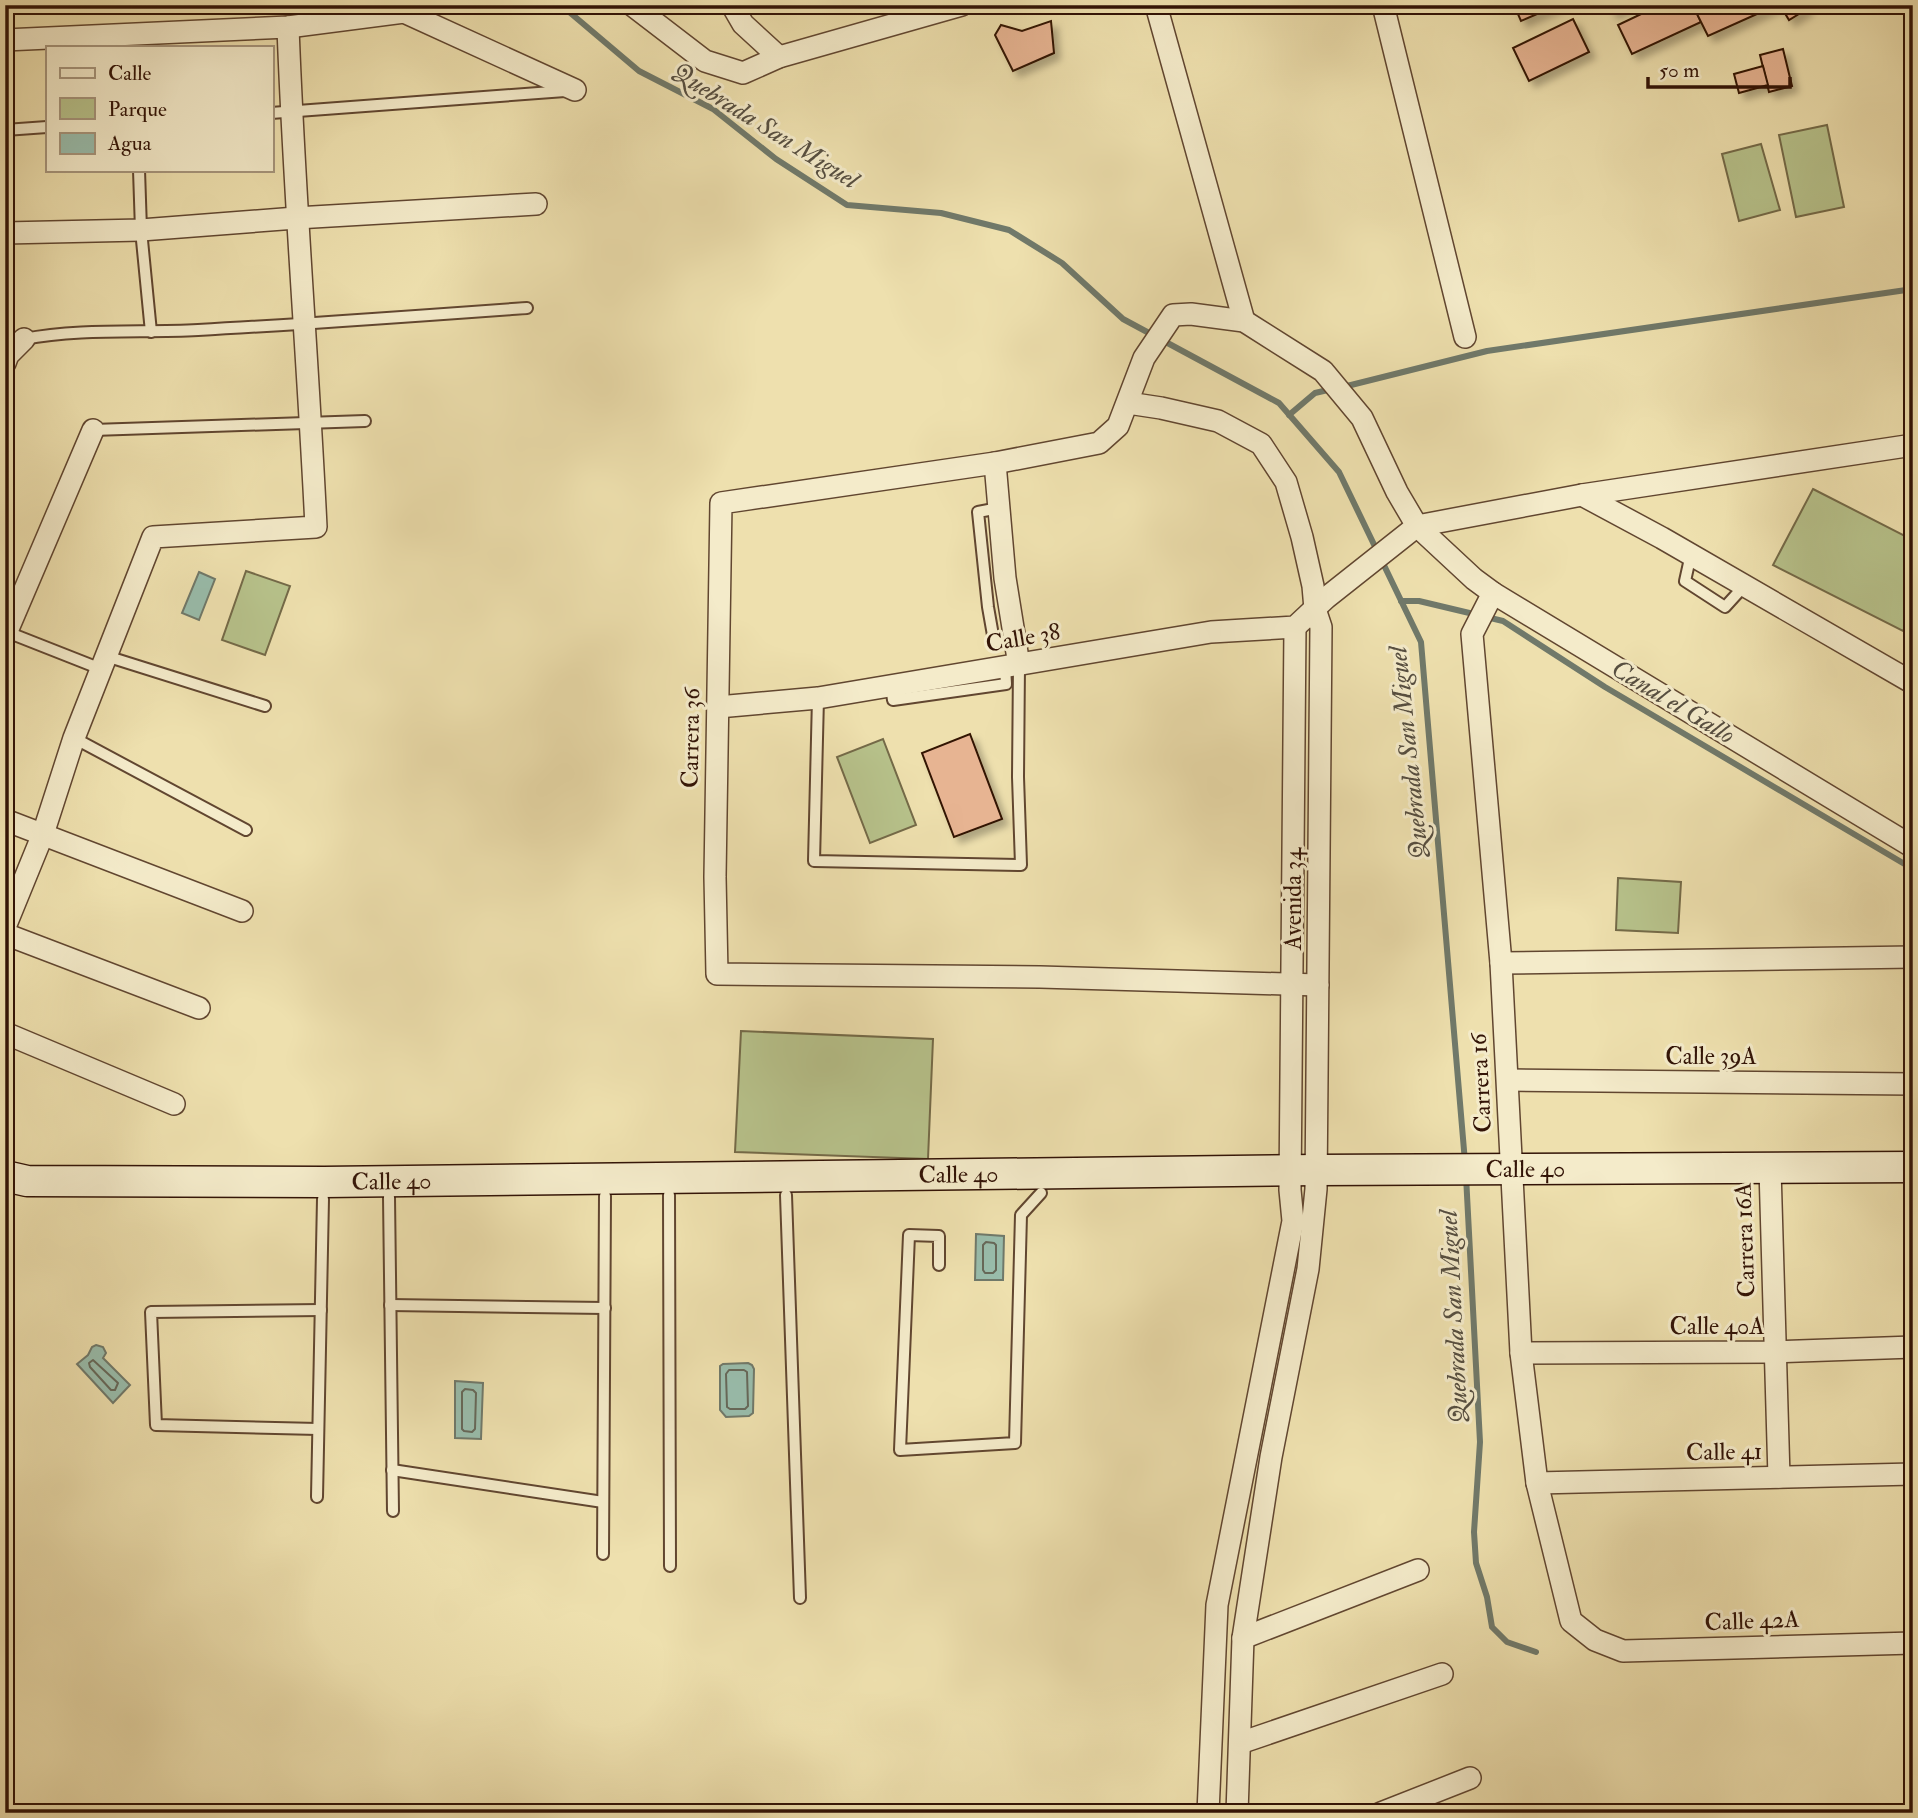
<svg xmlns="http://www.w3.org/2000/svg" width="1918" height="1818" viewBox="0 0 1918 1818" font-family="'IM FELL Double Pica',serif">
	<defs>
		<filter id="shadow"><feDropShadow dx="6" dy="6" stdDeviation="3.5" flood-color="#0004"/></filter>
	</defs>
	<rect width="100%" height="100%" fill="#eee0ae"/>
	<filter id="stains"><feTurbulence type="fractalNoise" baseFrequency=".00286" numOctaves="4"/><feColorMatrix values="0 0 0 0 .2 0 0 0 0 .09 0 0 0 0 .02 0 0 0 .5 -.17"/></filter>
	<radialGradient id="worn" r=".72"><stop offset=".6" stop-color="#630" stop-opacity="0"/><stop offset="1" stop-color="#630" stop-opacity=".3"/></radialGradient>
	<g fill="#b7c28b" stroke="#746a48" stroke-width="2">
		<path d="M1827,125L1844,207L1796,217L1779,135Z"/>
		<path d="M1761,144L1780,210L1739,221L1722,154Z"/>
		<path d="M1813,489L1913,540V612L1903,631L1773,565Z"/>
		<path d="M246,571L290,586L265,655L222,640Z"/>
		<path d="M883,739L916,825L870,843L837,757Z"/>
		<path d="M1618,878L1681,882L1678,933L1616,930Z"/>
		<path d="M741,1031L933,1039L928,1159L735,1152Z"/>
	</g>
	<g fill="#99bdac" stroke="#70796a" stroke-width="2">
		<path d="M199,572L215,579L199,620L182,613Z"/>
		<path d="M976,1234L1004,1236L1003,1280H975Z"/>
		<path d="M96,1345L103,1347L106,1353L103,1358L130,1385L113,1403L77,1364L88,1355L92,1347Z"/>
		<path d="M748,1363L752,1365L754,1369L753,1413L749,1416L726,1417L720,1410V1366L723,1364Z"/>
		<path d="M455,1381L483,1383L481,1439L455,1438Z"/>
	</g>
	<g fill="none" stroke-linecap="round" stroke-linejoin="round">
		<g stroke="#666859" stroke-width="2">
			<path d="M986,1242L994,1243L996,1245V1270L993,1273H985L983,1270V1245Z"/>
			<path d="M93,1360L118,1383L115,1390H111L90,1367L89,1363Z"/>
			<path d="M729,1370H744L747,1372L748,1406L745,1409H730L727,1407L726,1374Z"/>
			<path d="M465,1389L473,1390L476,1393L475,1429L472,1432L464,1431L462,1429V1392Z"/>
		</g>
		<g stroke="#70796a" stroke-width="6">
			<path d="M561,5L639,71L713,109L776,159L847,205L941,213L1009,230L1062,263L1123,319L1279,403L1339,472L1421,642L1465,1162"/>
			<path d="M1343,387L1487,351L1913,289"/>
			<path d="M1289,415L1315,393L1332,389"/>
			<path d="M1401,601H1419L1503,621L1605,687L1913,869"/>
			<path d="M1466,1176L1480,1442L1474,1532L1476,1563L1487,1597L1492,1627L1507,1642L1536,1652"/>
		</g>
	</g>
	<g fill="#e7b492" stroke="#321306" stroke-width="2" filter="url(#shadow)">
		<path d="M1514,5H1558L1521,21Z"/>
		<path d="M1608,5H1629L1612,13Z"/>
		<path d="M1660,5H1693L1701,22L1632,54L1618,25Z"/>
		<path d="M1716,5H1777L1708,36L1697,14Z"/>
		<path d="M1780,5H1805L1807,9L1789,20Z"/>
		<path d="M1573,19L1589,52L1529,81L1513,48Z"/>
		<path d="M1051,21L1054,53L1013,71L995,35L1001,25L1022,31Z"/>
		<path d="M1783,49L1792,86L1769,92L1760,55Z"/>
		<path d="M1763,66L1768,85L1739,93L1734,74Z"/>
		<path d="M1913,83V116L1906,85Z"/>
		<path d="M970,734L1002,819L954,837L922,753Z"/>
	</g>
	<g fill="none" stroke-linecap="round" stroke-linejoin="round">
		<g stroke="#614630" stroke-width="14">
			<g id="lane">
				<path d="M271,113L565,91"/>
				<path d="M5,130L47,127"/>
				<path d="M139,170L141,230L151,332"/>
				<path d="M24,339C80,328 141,333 198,330C308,324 417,316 527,308"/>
				<path d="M93,430L365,421"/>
				<path d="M999,508L978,512L988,607L994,641H1016"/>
				<path d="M1691,554L1685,581L1725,607L1745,585"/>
				<path d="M7,632L101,669"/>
				<path d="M106,656L265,706"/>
				<path d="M891,686L893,700L1006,684L1005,667"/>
				<path d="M818,698L814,861L1021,865L1018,777L1019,665"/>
				<path d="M74,738L246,830"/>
				<path d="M669,1195L670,1566"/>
				<path d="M786,1195L800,1598"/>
				<path d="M389,1197L393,1511"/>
				<path d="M939,1265V1236L909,1235L900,1450L1015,1443L1021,1215L1041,1193"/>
				<path d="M390,1305L605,1308"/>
				<path d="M318,1429L156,1425L151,1312L321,1310"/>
				<path d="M392,1470L603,1502"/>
				<path d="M317,1497L323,1199"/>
				<path d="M603,1554L605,1196"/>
			</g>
		</g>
		<g stroke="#614630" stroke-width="24">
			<g id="street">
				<path d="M632,5L705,61L743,73L779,57L962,5"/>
				<path d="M732,5L743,24L779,57"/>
				<path d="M1156,5L1244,321"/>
				<path d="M1383,5L1465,337"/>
				<path d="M5,40L288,27L404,12L575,90"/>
				<path d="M5,233L141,230L296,218L536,204"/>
				<path d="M5,363L8,355L24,339"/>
				<path d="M1128,403L1161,408L1218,421L1261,444L1286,482L1302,537L1313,586L1315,609L1321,627L1316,1189L1308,1269L1271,1457L1243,1638L1237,1813"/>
				<path d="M995,463L1005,578L1019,665"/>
				<path d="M1582,495L1662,538L1913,683"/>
				<path d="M1493,593L1913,847"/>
				<path d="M5,636L93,430"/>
				<path d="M718,707L818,698L1211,632L1295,627L1326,598L1417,526L1582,495L1913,445"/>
				<path d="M5,820L242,911"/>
				<path d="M5,927L43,834L74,738L153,537L316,527C308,360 294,194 288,27"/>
				<path d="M5,934L199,1008"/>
				<path d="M1501,963L1913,957"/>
				<path d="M1318,985L1040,977L717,974L715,877L721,503L995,463L1099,443L1118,426L1144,358L1173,315L1191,314L1244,321L1323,371L1362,418L1397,492L1417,526L1474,579L1493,593L1472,634L1501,963L1521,1353L1537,1483L1571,1621L1595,1640L1623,1651L1913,1643"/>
				<path d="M5,1033L174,1104"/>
				<path d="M1508,1080L1913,1084"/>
				<path d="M1770,1169L1779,1477"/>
				<path d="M1521,1353L1774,1352L1913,1347"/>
				<path d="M1537,1483L1913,1474"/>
				<path d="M1243,1638L1418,1570"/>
				<path d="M1240,1743L1442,1674"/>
				<path d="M1208,1813L1217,1605L1293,1221L1290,1190L1295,627"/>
				<path d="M1381,1813L1470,1778"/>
			</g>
		</g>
		<g stroke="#321306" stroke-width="33">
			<g id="secondary">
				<path id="s1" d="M5,1176L27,1181L324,1182L1317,1170L1913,1167"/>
			</g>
		</g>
		<use href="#lane" stroke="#f4ebca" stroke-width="10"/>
		<use href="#street" stroke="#f4ebca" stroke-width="21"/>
		<use href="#secondary" stroke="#f4ebca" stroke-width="30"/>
	</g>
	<g text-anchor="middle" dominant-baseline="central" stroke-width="6" stroke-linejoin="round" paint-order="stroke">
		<g font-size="24" fill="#321306" stroke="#f4ebca">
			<text transform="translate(1023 638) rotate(-10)">Calle 38</text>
			<text transform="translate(691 738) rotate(-89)">Carrera 36</text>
			<text transform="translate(1293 899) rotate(-90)">Avenida 34</text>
			<text x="1711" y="1056">Calle 39A</text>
			<text transform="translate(1481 1083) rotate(-93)">Carrera 16</text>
			<text stroke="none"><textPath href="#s1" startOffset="1521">Calle 40</textPath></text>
			<text stroke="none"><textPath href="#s1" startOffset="954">Calle 40</textPath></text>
			<text stroke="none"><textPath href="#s1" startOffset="387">Calle 40</textPath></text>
			<text transform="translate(1745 1240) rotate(-92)">Carrera 16A</text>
			<text x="1717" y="1326">Calle 40A</text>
			<text transform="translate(1724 1452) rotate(-1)">Calle 41</text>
			<text transform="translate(1752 1621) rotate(-2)">Calle 42A</text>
		</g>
		<g font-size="26" font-style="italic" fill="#564e40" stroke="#f4ebca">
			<text transform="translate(765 126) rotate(32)">Quebrada San Miguel</text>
			<text transform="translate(1673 702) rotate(31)">Canal el Gallo</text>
			<text transform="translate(1409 753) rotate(-96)">Quebrada San Miguel</text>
			<text transform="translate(1454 1317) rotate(-93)">Quebrada San Miguel</text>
		</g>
	</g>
	<rect width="1918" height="1818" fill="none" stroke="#eee0ae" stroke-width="28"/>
	<rect x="7" y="7" width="1904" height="1804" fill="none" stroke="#321306" stroke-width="3.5"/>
	<rect x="14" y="14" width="1890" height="1790" fill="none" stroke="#321306" stroke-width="2"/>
	<rect x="46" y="46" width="228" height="126" fill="#f4ebca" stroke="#a6957c" stroke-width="2"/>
	<rect x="60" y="68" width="35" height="10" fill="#f4ebca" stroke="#a6957c" stroke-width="2"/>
	<text x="108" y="80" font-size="21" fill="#321306">Calle</text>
	<rect x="60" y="98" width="35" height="21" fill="#b7c28b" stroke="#a6957c" stroke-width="2"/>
	<text x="108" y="116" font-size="21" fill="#321306">Parque</text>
	<rect x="60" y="133" width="35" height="21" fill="#99bdac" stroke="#a6957c" stroke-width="2"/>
	<text x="108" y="150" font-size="21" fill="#321306">Agua</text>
	<path d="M1648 77v10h142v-10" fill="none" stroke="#321306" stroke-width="3.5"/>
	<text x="1659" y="77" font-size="21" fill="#321306" stroke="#f4ebca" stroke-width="5" paint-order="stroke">50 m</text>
	<rect width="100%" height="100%" filter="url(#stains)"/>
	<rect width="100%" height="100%" fill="url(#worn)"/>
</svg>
